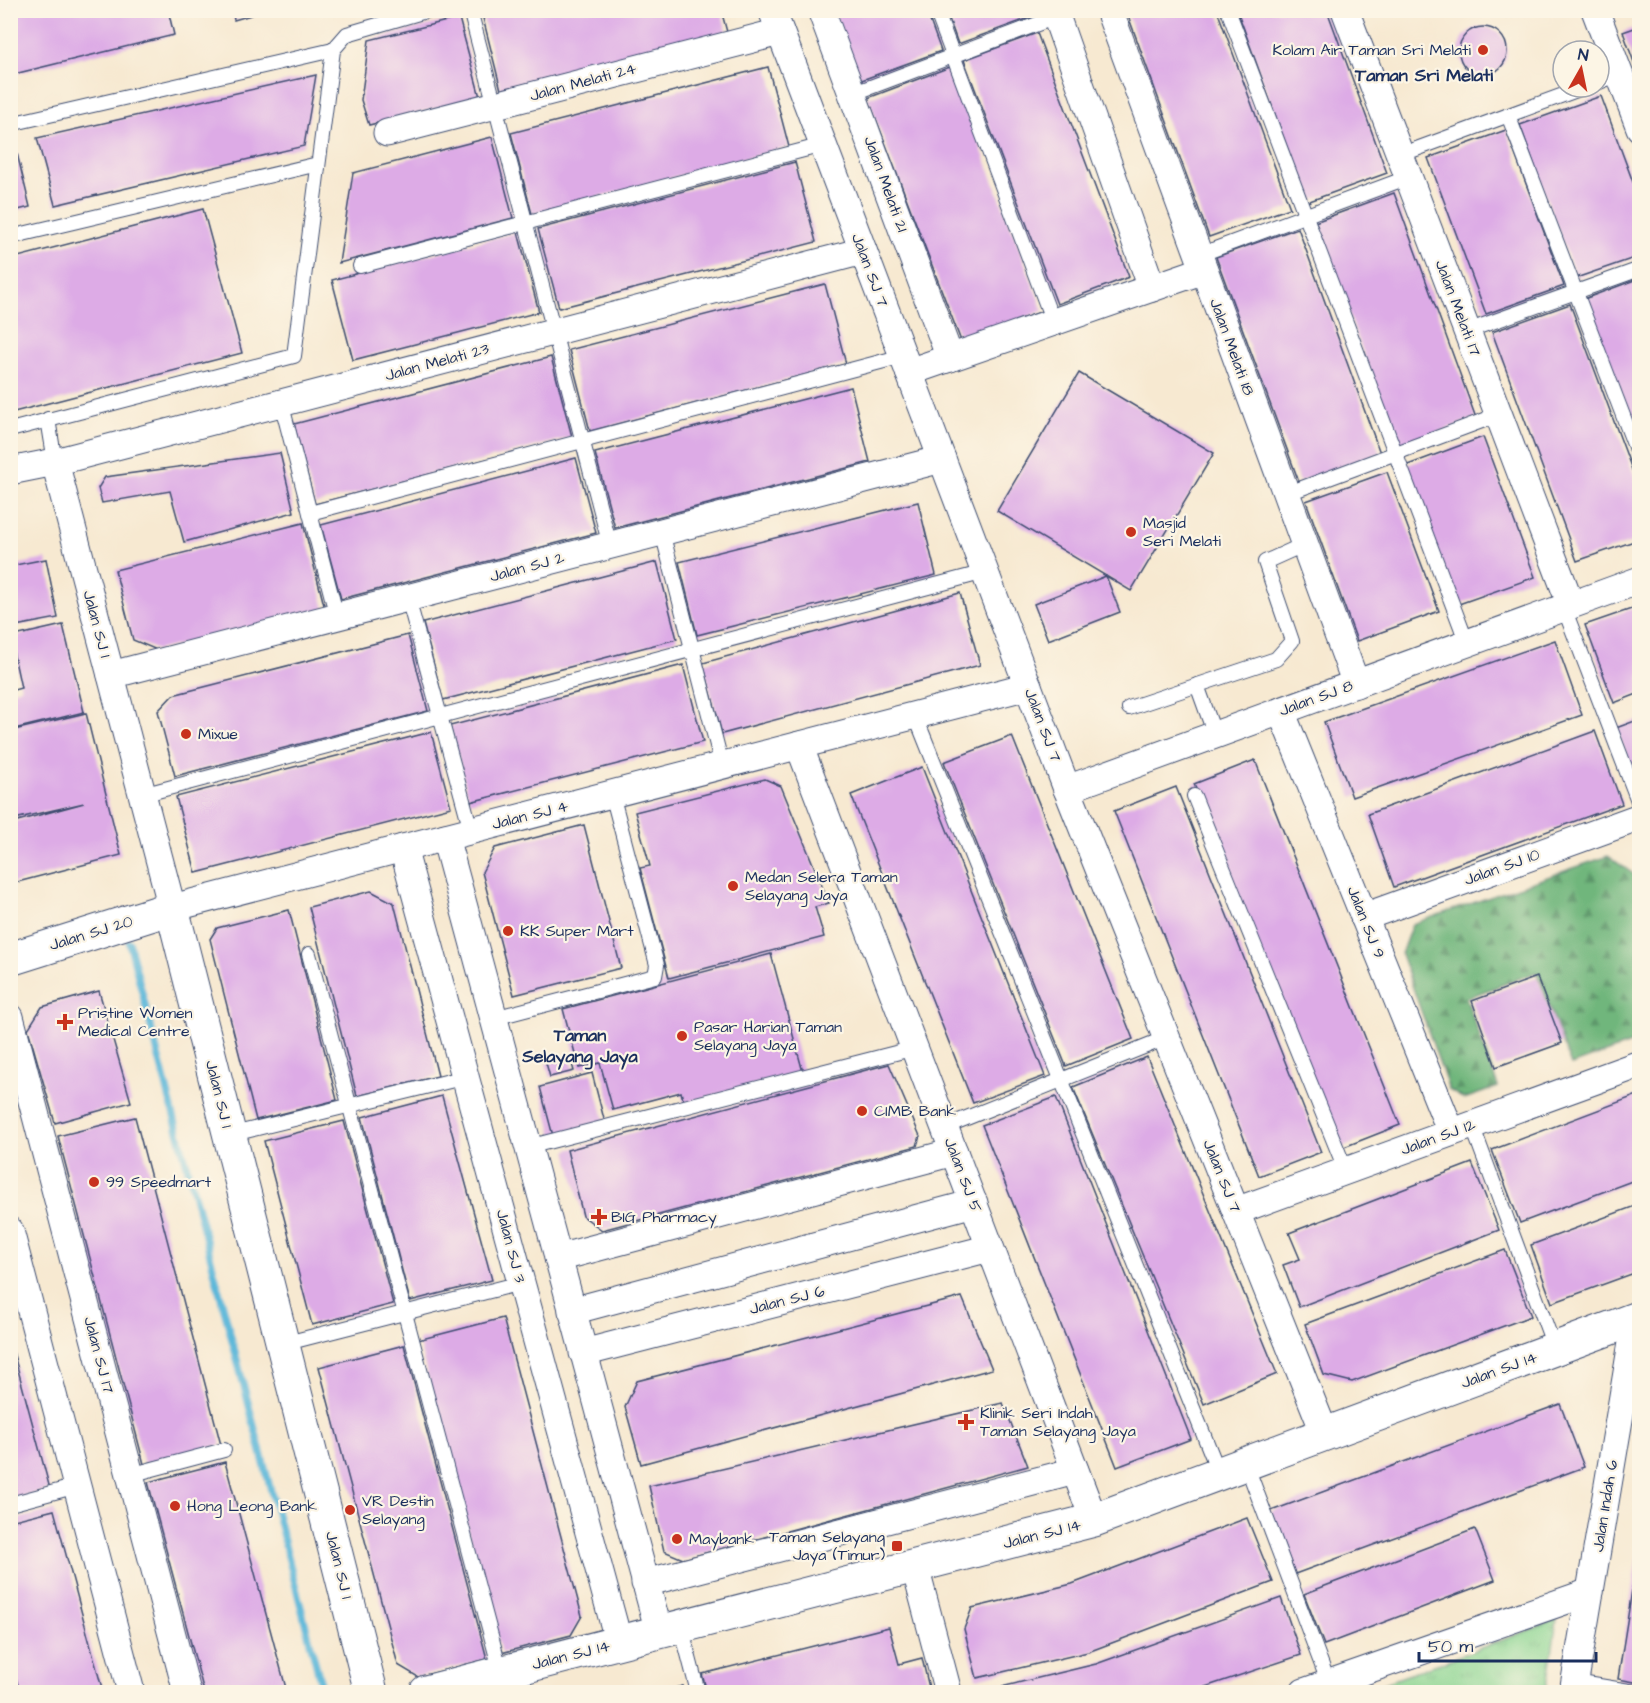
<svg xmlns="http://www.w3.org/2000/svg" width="1650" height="1703" viewBox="0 0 1650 1703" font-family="'Architects Daughter',sans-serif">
	<defs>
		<pattern id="forest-firs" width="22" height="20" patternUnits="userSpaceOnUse" patternTransform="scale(1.5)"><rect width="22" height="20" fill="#70b67c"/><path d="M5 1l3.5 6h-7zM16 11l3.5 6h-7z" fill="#5b9469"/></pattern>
		<pattern id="park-tufts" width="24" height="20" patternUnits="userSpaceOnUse" patternTransform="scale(1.5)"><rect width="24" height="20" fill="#8bd592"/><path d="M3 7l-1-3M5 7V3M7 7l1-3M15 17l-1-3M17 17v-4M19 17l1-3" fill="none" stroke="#77b780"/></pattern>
	</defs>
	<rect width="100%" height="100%" fill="#fcf5e5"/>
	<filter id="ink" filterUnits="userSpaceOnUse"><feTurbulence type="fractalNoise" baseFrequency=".0167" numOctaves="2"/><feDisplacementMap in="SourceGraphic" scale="12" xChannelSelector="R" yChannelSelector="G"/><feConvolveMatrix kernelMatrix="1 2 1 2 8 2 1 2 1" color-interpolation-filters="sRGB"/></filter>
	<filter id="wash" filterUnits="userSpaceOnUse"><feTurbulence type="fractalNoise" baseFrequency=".008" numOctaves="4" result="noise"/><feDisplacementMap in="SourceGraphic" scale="24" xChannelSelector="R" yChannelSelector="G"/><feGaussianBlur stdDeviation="1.35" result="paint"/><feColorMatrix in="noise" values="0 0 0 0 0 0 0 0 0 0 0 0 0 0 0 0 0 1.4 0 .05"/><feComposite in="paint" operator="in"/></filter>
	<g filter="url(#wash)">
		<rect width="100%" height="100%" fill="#f7e9d1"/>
		<path fill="url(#forest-firs)" stroke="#46726d" stroke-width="1.5" d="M1608,856L1636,876L1639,882V1041L1571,1065L1537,972L1466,998L1498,1087L1464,1099L1449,1090L1401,954L1412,924Z"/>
		<path fill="url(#park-tufts)" stroke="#538278" stroke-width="1.5" d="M1557,1620L1546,1692H1361Z"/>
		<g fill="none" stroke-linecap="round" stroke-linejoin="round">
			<path stroke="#5bb7d9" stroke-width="7" d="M129,942L323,1692"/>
		</g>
		<g id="blocks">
			<g fill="#ddabe6">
				<path d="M10,10H168L174,35L10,75Z"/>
				<path d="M232,10H265V11L234,20Z"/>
				<path d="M481,10H721L727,32L501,90Z"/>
				<path d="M833,10H926L941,51L859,81Z"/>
				<path d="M946,10H1029L1032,17L958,44Z"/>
				<path d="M1126,10H1217L1290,208L1209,237Z"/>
				<path d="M1237,10H1327L1387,173L1307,202Z"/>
				<path d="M459,18L480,97L369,125L361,100L369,40Z"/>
				<path d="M1640,26V76H1639L1623,32Z"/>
				<circle cx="1483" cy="51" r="24"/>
				<path d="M1037,33L1129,277L1057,304L964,60Z"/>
				<path d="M768,67L789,147L532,214L511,133Z"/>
				<path d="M950,67L1043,311L961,341L868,98Z"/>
				<path d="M316,75L304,146L55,205L37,138Z"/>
				<path d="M1601,96L1640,201V256L1576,278L1520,125Z"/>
				<path d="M1506,130L1564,286L1486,314L1428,158Z"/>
				<path d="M492,137L513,218L339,263L353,173Z"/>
				<path d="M15,145L30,207L10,212V146Z"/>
				<path d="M795,162L816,242L559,308L538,229Z"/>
				<path d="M1394,193L1476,418L1398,447L1315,222Z"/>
				<path d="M203,209L242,353L10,413V259Z"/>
				<path d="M1298,228L1380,453L1299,482L1216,257Z"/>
				<path d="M518,232L539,312L353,360L332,280Z"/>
				<path d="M1640,278V443L1584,299Z"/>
				<path d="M825,284L846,364L590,431L569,350Z"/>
				<path d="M1570,304L1640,491V539L1577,561L1492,332Z"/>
				<path d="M551,357L572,437L315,504L294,424Z"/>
				<path d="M1079,373L1214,453L1131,591L997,511Z"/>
				<path d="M851,387L870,462L615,528L595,453Z"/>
				<path d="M1483,437L1535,577L1456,605L1405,466Z"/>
				<path d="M280,453L294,512L184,542L170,491L102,503L98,488L105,477Z"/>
				<path d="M576,458L596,533L341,599L321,525Z"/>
				<path d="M1387,472L1439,611L1357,641L1306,501Z"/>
				<path d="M918,502L936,575L697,635L679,562Z"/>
				<path d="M303,523L325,609L157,650L133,640L115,570Z"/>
				<path d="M46,559L58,618L10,627V566Z"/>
				<path d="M657,562L677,639L443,700L423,623Z"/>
				<path d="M1106,576L1120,612L1048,640L1034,604Z"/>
				<path d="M960,593L980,665L722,734L703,663Z"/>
				<path d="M1640,606V693L1614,703L1585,625Z"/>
				<path d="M63,625L84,712L10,730V691L21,688L10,637Z"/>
				<path d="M408,635L428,711L175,776L158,711L173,695Z"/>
				<path d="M1555,640L1582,715L1352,797L1324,722Z"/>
				<path d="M683,665L703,742L470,802L450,726Z"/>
				<path d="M86,713L121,855L10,884V823L84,803L10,820V731Z"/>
				<path d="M1640,719V786L1616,728Z"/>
				<path d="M1595,731L1622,804L1394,887L1368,814Z"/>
				<path d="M431,732L451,807L196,873L176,797Z"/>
				<path d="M1012,736L1133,1039L1066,1066L944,762Z"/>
				<path d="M1255,760L1400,1125L1339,1149L1194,784Z"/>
				<path d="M922,767L1045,1076L973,1103L851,795Z"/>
				<path d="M765,779L781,786L829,903L815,907L824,937L669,978L640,868L650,866L635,812Z"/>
				<path d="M1176,787L1321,1152L1259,1176L1114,811Z"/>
				<path d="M584,825L621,968L514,995L482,872L495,848Z"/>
				<path d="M371,891L394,903L438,1076L357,1096L309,907Z"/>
				<path d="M289,910L337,1100L256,1120L210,939L217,928Z"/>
				<path d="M771,954L803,1072L684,1103L681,1092L613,1110L600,1063L579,1068L563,1009Z"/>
				<path d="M1537,977L1562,1043L1496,1067L1472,1001Z"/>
				<path d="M99,991L131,1102L55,1123L28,1029L42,1007Z"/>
				<path d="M570,1057L574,1071L550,1077L546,1063Z"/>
				<path d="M1147,1057L1277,1374L1204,1404L1073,1087Z"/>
				<path d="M889,1064L920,1136L917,1146L602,1230L583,1216L567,1150Z"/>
				<path d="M592,1073L605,1123L553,1136L540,1087Z"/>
				<path d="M1640,1094V1178L1520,1223L1492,1150Z"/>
				<path d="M442,1096L492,1280L410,1301L362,1117Z"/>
				<path d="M1056,1097L1191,1439L1117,1467L982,1125Z"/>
				<path d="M135,1117L221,1445L144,1464L58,1136Z"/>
				<path d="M344,1121L393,1304L312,1325L264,1141Z"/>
				<path d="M1472,1163L1499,1230L1299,1307L1283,1265L1300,1259L1289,1233Z"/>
				<path d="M1640,1204V1271L1552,1303L1531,1245Z"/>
				<path d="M1505,1250L1531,1316L1352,1382L1324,1375L1305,1324Z"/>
				<path d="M962,1297L992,1369L641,1464L625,1407L637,1381Z"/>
				<path d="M503,1318L582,1616L571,1635L501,1653L418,1340Z"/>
				<path d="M10,1340L50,1489L10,1500Z"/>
				<path d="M404,1345L487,1659L418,1677L398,1665L319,1367Z"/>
				<path d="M1003,1403L1028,1466L683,1559L664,1551L649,1486Z"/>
				<path d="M1560,1404L1584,1467L1295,1574L1271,1511Z"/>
				<path d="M225,1462L287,1692H204L148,1482Z"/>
				<path d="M54,1510L103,1692H20L10,1657V1521Z"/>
				<path d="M1247,1518L1273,1582L1088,1652L977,1678L964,1629L972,1608L1072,1584Z"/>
				<path d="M1475,1529L1495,1580L1324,1645L1304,1594Z"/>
				<path d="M1638,1552H1640V1683L1618,1679Z"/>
				<path d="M1281,1598L1301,1655L1190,1692H1002L1001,1687L1096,1664Z"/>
				<path d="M889,1627L899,1664L922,1658L930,1692H707L702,1674Z"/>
				<path d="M683,1686L684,1692H659Z"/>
			</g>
		</g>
	</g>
	<g filter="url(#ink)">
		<use href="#blocks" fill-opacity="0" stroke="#3c4b6f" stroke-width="1.5"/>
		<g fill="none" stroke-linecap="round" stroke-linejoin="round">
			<g stroke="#3c4b6f" stroke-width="16">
				<g id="service">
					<path d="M470,10L610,546"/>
					<path d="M936,10L1053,322"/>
					<path d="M1228,10L1467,643"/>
					<path d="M1599,82L1619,74"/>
					<path d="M852,94L1056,17"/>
					<path d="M1508,115L1640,460"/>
					<path d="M10,124L333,50"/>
					<path d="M1400,155L1585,87"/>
					<path d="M10,237L318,164"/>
					<path d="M1199,255L1409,177"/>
					<path d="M360,266L823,145"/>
					<path d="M1467,331L1640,269"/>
					<path d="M281,402L337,617"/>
					<path d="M48,419L55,462"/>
					<path d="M10,430L294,356L333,50L347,34L429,10"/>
					<path d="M1286,494L1498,415"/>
					<path d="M310,513L903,356"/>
					<path d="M662,532L722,765"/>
					<path d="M408,598L471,830"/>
					<path d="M1564,608L1640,806"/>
					<path d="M1197,685L1215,735"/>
					<path d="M1129,708L1276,659L1292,641L1265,562L1305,544"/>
					<path d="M915,715L1219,1473"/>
					<path d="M142,795L985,572"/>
					<path d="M1194,796L1346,1171"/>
					<path d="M309,954L501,1673"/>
					<path d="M494,1018L655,976L657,965L612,794"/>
					<path d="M1472,1125L1555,1349"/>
					<path d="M944,1127L1166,1038"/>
					<path d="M229,1135L466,1077"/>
					<path d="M528,1147L915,1048"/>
					<path d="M283,1344L521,1283"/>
					<path d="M1246,1464L1329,1684"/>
					<path d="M130,1475L224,1450"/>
					<path d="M10,1504L77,1486"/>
					<path d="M681,1627L698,1692"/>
					<path d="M1575,1682L1635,1692"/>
				</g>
			</g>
			<g stroke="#3c4b6f" stroke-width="29">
				<g id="minor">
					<path d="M772,10L1067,789L1325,1434"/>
					<path d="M821,10L950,358"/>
					<path d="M1054,10L1152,288"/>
					<path d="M1109,10L1356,684"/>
					<path d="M1345,10L1571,605"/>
					<path d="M1595,10L1640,128"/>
					<path d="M387,133L780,32"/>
					<path d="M909,372L1204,270"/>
					<path d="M55,462L172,908L1028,686"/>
					<path d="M10,471L55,462L863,251"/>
					<path d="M111,675L942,459"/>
					<path d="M1281,711L1451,1132"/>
					<path d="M799,745L1094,1520"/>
					<path d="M1067,789L1640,580"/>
					<path d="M445,837L659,1632"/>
					<path d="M403,848L619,1643"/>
					<path d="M1364,917L1640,817"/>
					<path d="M10,1017L187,1692"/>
					<path d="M1236,1211L1640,1064"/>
					<path d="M10,1231L131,1692"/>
					<path d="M558,1258L954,1152"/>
					<path d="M572,1311L974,1203"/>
					<path d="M583,1353L990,1248"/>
					<path d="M915,1567L948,1692"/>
					<path d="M645,1583L1075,1471"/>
					<path d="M1304,1692L1590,1592"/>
					<path d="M1573,1692L1636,1319"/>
				</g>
			</g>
			<g stroke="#3c4b6f" stroke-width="35">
				<g id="tertiary">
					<path d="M10,959L172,908L371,1692"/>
					<path d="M426,1692L1094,1520L1640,1317"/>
				</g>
			</g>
			<use href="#service" stroke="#fff" stroke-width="14"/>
			<use href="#minor" stroke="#fff" stroke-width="27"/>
			<use href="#tertiary" stroke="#fff" stroke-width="33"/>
		</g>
	</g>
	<g fill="#c8321e" stroke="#fcf5e5" stroke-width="2">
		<circle cx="1483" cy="50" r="6"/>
		<circle cx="1131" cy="532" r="6"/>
		<circle cx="186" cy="734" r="6"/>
		<circle cx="733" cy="886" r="6"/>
		<circle cx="508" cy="931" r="6"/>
		<path d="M62 1013h6v6h6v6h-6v6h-6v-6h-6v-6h6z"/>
		<circle cx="682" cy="1036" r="6"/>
		<circle cx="862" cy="1111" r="6"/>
		<circle cx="94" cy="1182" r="6"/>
		<path d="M596 1208h6v6h6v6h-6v6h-6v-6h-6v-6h6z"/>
		<path d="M963 1413h6v6h6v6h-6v6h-6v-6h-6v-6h6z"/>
		<circle cx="175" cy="1506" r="6"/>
		<circle cx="350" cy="1510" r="6"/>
		<circle cx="677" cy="1539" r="6"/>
		<rect x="891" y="1540" width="12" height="12" rx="3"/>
	</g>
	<g text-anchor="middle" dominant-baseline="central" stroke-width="4.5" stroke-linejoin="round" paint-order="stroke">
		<g font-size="16" fill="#1b2f5e" stroke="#fcf5e5" text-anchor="start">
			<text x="1471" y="50" text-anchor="end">Kolam Air Taman Sri Melati</text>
			<text x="1143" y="523">Masjid<tspan x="1143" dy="18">Seri Melati</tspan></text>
			<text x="198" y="734">Mixue</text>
			<text x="745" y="877">Medan Selera Taman<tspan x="745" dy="18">Selayang Jaya</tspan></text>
			<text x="520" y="931">KK Super Mart</text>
			<text x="78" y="1013">Pristine Women<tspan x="78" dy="18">Medical Centre</tspan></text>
			<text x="694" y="1027">Pasar Harian Taman<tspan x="694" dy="18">Selayang Jaya</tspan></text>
			<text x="874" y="1111">CIMB Bank</text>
			<text x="106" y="1182">99 Speedmart</text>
			<text x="611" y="1217">BIG Pharmacy</text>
			<text x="980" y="1413">Klinik Seri Indah<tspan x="980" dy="18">Taman Selayang Jaya</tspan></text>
			<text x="362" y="1501">VR Destin<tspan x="362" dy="18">Selayang</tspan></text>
			<text x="187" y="1506">Hong Leong Bank</text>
			<text x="885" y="1537" text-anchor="end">Taman Selayang<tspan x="885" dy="18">Jaya (Timur)</tspan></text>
			<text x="689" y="1539">Maybank</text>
		</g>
		<g font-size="16" fill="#1b2f5e" stroke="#fcf5e5">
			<text transform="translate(583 82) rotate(-15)">Jalan Melati 24</text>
			<text transform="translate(886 184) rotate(70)">Jalan Melati 21</text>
			<text transform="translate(870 270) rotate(69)">Jalan SJ 7</text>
			<text transform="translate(1458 308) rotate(69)">Jalan Melati 17</text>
			<text transform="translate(1232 347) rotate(70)">Jalan Melati 18</text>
			<text transform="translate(437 362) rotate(-15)">Jalan Melati 23</text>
			<text transform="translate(527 567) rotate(-15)">Jalan SJ 2</text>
			<text transform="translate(97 624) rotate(75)">Jalan SJ 1</text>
			<text transform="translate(1316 698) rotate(-20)">Jalan SJ 8</text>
			<text transform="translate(1043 725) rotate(69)">Jalan SJ 7</text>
			<text transform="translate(530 815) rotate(-14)">Jalan SJ 4</text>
			<text transform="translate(1502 867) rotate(-20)">Jalan SJ 10</text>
			<text transform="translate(1366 922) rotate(68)">Jalan SJ 9</text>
			<text transform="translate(91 933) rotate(-17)">Jalan SJ 20</text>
			<text transform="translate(219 1094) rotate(76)">Jalan SJ 1</text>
			<text transform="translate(1438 1137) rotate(-20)">Jalan SJ 12</text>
			<text transform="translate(963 1175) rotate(69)">Jalan SJ 5</text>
			<text transform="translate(1222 1176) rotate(68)">Jalan SJ 7</text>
			<text transform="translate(511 1246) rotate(75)">Jalan SJ 3</text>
			<text transform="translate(787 1300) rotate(-14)">Jalan SJ 6</text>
			<text transform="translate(99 1355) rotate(75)">Jalan SJ 17</text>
			<text transform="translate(1499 1370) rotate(-20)">Jalan SJ 14</text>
			<text transform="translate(1605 1506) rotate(-81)">Jalan Indah 6</text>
			<text transform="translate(1042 1534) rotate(-14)">Jalan SJ 14</text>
			<text transform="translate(339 1565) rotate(76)">Jalan SJ 1</text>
			<text transform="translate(571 1655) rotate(-14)">Jalan SJ 14</text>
		</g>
		<g font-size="18" font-weight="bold" fill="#1b2f5e" stroke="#fcf5e5">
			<text x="1424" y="75">Taman Sri Melati</text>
			<text x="580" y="1035">Taman<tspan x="580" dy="21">Selayang Jaya</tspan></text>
		</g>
	</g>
	<rect width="1650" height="1703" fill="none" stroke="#fcf5e5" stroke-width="36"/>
	<g transform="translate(1581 69) rotate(9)"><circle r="28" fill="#fcf5e5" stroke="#a2a6af" stroke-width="1.5"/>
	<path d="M0-4.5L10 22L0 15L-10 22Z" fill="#c8321e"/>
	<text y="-9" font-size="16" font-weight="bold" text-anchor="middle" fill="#1b2f5e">N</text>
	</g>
	<path d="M1419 1652v9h177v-9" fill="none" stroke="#1b2f5e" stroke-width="3"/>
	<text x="1428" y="1652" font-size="18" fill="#1b2f5e" stroke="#fcf5e5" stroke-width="4.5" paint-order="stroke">50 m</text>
</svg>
